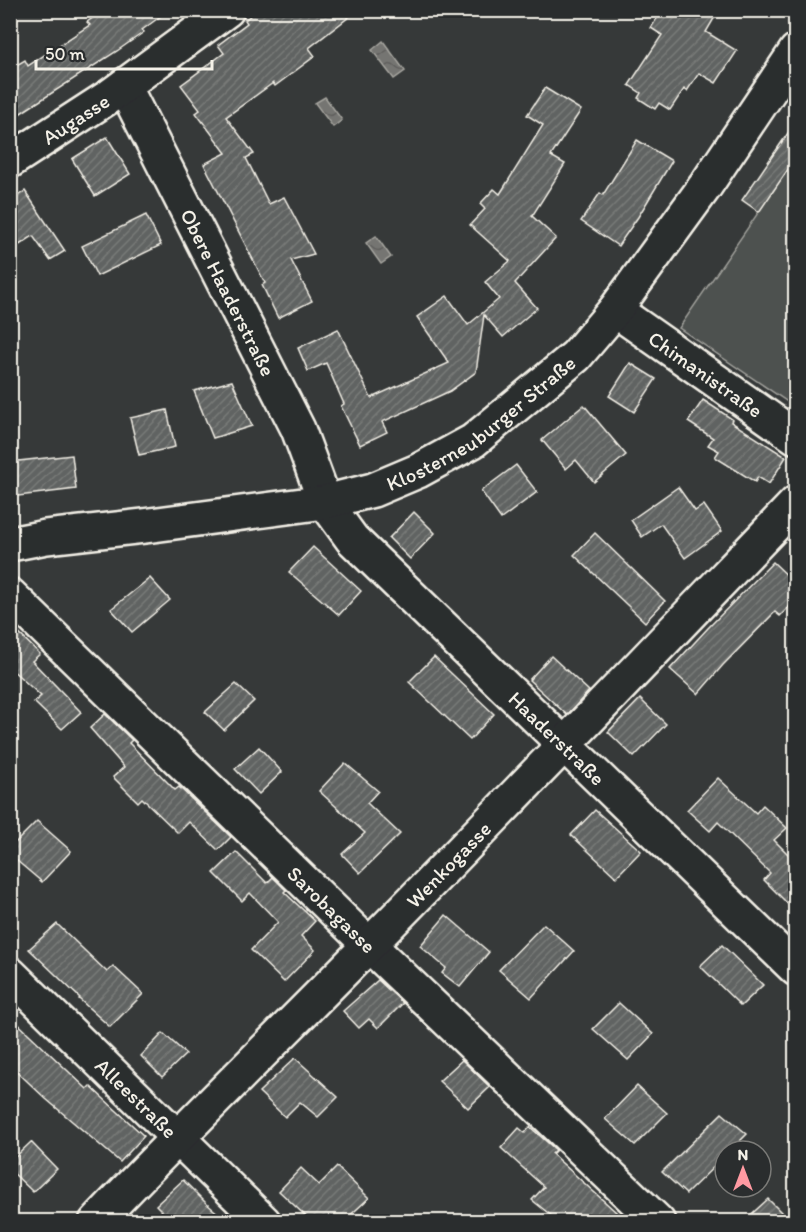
<svg xmlns="http://www.w3.org/2000/svg" width="806" height="1232" viewBox="0 0 806 1232" font-family="Itim,sans-serif">
	<defs>
		<pattern id="water-waves" width="16" height="10" patternUnits="userSpaceOnUse" patternTransform="scale(1.5)"><rect width="16" height="10" fill="#757572"/><path d="M0 5q4-4 8 0t8 0" fill="none" stroke="#5f5e5c"/></pattern>
		<pattern id="building-hatch" width="6" height="6" patternUnits="userSpaceOnUse" patternTransform="scale(1.5)"><rect width="6" height="6" fill="#616362"/><path d="M-1 1l2-2M0 6l6-6M5 7l2-2" fill="none" stroke="#787a78"/></pattern>
	</defs>
	<rect width="100%" height="100%" fill="#363939"/>
	<filter id="ink" filterUnits="userSpaceOnUse"><feTurbulence type="fractalNoise" baseFrequency=".0167" numOctaves="2"/><feDisplacementMap in="SourceGraphic" scale="12" xChannelSelector="R" yChannelSelector="G"/><feConvolveMatrix kernelMatrix="1 2 1 2 8 2 1 2 1" color-interpolation-filters="sRGB"/></filter>
	<g filter="url(#ink)">
		<path fill="#4e514f" stroke="#a1a19c" stroke-width="1.5" d="M795,159L796,407H795L679,328Z"/>
		<g fill="url(#water-waves)" stroke="#a8a7a1" stroke-width="1.5">
			<path d="M383,41L405,71L394,79L372,50Z"/>
			<path d="M325,97L342,120L333,127L315,103Z"/>
			<path d="M376,236L391,257L381,264L366,243Z"/>
		</g>
		<g fill="url(#building-hatch)" stroke="#f4f1e8" stroke-width="1.5">
			<path d="M104,10H169L142,30L144,32L117,51L10,120V69L25,60L28,66L90,25L87,22Z"/>
			<path d="M257,10H358L309,48L315,56L275,86L273,83L226,117L254,154L246,158L269,204L284,197L314,254L291,260L312,301L278,318L262,285L265,283L204,164L226,153L196,113L200,110L181,85L224,53L218,45L247,23L245,20Z"/>
			<path d="M662,10H719L706,32L737,51L716,83L699,73L687,91L684,89L670,110L659,103L655,109L638,98L641,93L629,85L662,35L651,28Z"/>
			<path d="M545,88L581,110L551,156L565,164L532,216L556,238L515,283L537,308L503,337L484,315L476,372L450,391L382,422L387,432L360,445L341,406L344,404L326,363L308,371L298,348L338,329L371,398L449,363L417,317L447,296L468,325L499,299L485,282L510,261L470,225L485,209L480,204L494,189L500,194L543,125L527,115Z"/>
			<path d="M795,123V159L759,212L742,200Z"/>
			<path d="M107,137L130,174L95,196L72,159Z"/>
			<path d="M637,140L672,161L638,217L618,246L581,221L600,193L603,195Z"/>
			<path d="M25,191L65,251L50,260L33,236L10,251V201Z"/>
			<path d="M146,215L161,245L97,276L82,246Z"/>
			<path d="M630,363L656,379L634,412L609,396Z"/>
			<path d="M232,381L252,426L213,438L194,391Z"/>
			<path d="M703,400L732,419L731,422L786,457L769,484L758,477L755,482L715,457L719,451L708,445L713,438L688,422Z"/>
			<path d="M584,405L626,455L594,482L576,460L566,469L542,440Z"/>
			<path d="M167,410L175,447L139,455L130,418Z"/>
			<path d="M72,455L76,489L10,497V462Z"/>
			<path d="M516,465L537,492L501,519L481,491Z"/>
			<path d="M678,487L695,511L704,505L722,531L685,558L661,524L642,537L631,520Z"/>
			<path d="M414,512L435,533L410,559L389,538Z"/>
			<path d="M595,533L665,601L645,622L574,555Z"/>
			<path d="M313,547L361,591L339,615L289,572Z"/>
			<path d="M773,562L795,583V601L780,616L775,612L723,665L698,694L670,669L708,628Z"/>
			<path d="M150,578L170,600L132,632L111,609Z"/>
			<path d="M10,625L40,654L32,661L81,712L62,729L34,702L41,696L10,668Z"/>
			<path d="M551,656L589,691L567,715L529,680Z"/>
			<path d="M434,657L494,714L470,740L409,682Z"/>
			<path d="M236,684L254,701L224,730L205,712Z"/>
			<path d="M640,699L666,724L634,757L608,732Z"/>
			<path d="M105,714L132,740L129,743L175,790L179,787L231,837L218,850L189,822L178,833L142,798L138,802L113,777L124,767L90,728Z"/>
			<path d="M259,747L282,772L259,794L235,769Z"/>
			<path d="M345,763L378,791L367,803L400,834L360,873L342,854L365,833L319,791Z"/>
			<path d="M718,778L756,813L763,805L787,828L774,840L795,861V911L764,880L770,873L718,822L710,831L687,810Z"/>
			<path d="M595,810L641,851L616,877L571,835Z"/>
			<path d="M37,821L71,851L42,882L10,855V848Z"/>
			<path d="M236,852L267,883L273,877L286,890L284,892L315,921L301,936L315,950L284,982L251,950L278,922L250,893L242,901L214,873Z"/>
			<path d="M446,915L489,952L460,987L442,973L446,968L420,946Z"/>
			<path d="M57,924L107,972L113,966L143,994L110,1027L79,999L80,998L29,949Z"/>
			<path d="M544,924L574,951L531,998L499,970Z"/>
			<path d="M722,945L763,985L741,1006L700,966Z"/>
			<path d="M378,980L403,1003L378,1028L369,1019L359,1028L343,1011Z"/>
			<path d="M619,1003L653,1034L628,1060L593,1029Z"/>
			<path d="M10,1016L87,1089L90,1086L144,1136L120,1162L46,1099L10,1065Z"/>
			<path d="M163,1033L186,1054L162,1077L141,1056Z"/>
			<path d="M295,1058L338,1097L318,1117L300,1102L285,1117L259,1092Z"/>
			<path d="M462,1060L490,1087L468,1108L439,1081Z"/>
			<path d="M637,1086L667,1113L635,1145L605,1119Z"/>
			<path d="M722,1113L747,1134L730,1151H725V1156L686,1194L662,1172Z"/>
			<path d="M530,1127L556,1150L552,1154L626,1221H558L532,1200L544,1187L501,1148L519,1128L525,1133Z"/>
			<path d="M31,1142L57,1169L33,1192L10,1170V1162Z"/>
			<path d="M337,1167L369,1198L344,1221H311L279,1191L301,1168L319,1185Z"/>
			<path d="M183,1180L207,1204L227,1221H172L156,1205Z"/>
			<path d="M768,1199L790,1221H744Z"/>
		</g>
		<g fill="none" stroke-linecap="round" stroke-linejoin="round">
			<g stroke="#f4f1e8" stroke-width="38">
				<g id="minor">
					<path id="s1" d="M124,86L298,429L325,502L352,539L796,969"/>
					<path id="s2" d="M10,161L110,96L227,10"/>
					<path id="s3" d="M615,310L796,437"/>
					<path id="s4" d="M10,544L46,537L144,526L325,502L373,490L418,471L473,441L576,356L615,310L706,185L796,51"/>
					<path id="s5" d="M10,595L369,945L658,1222"/>
					<path id="s6" d="M10,974L264,1222"/>
					<path id="s7" d="M96,1222C185,1128 278,1038 369,945C513,799 654,651 796,503"/>
				</g>
			</g>
			<path stroke="#f4f1e8" stroke-width="4" stroke-dasharray="6 4.5" stroke-linecap="butt" d="M789,24L796,13"/>
			<use href="#minor" stroke="#2a2d2e" stroke-width="33"/>
		</g>
	</g>
	<g text-anchor="middle" dominant-baseline="central" stroke-width="6" stroke-linejoin="round" paint-order="stroke">
		<g font-size="21" fill="#f4f1e8" stroke="#2a2d2e">
			<text stroke="none"><textPath href="#s2" startOffset="78">Augasse</textPath></text>
			<text stroke="none"><textPath href="#s1" startOffset="231">Obere Haaderstraße</textPath></text>
			<text stroke="none"><textPath href="#s3" startOffset="111">Chimanistraße</textPath></text>
			<text stroke="none"><textPath href="#s4" startOffset="495">Klosterneuburger Straße</textPath></text>
			<text stroke="none"><textPath href="#s1" startOffset="794">Haaderstraße</textPath></text>
			<text stroke="none"><textPath href="#s7" startOffset="502">Wenkogasse</textPath></text>
			<text stroke="none"><textPath href="#s5" startOffset="450">Sarobagasse</textPath></text>
			<text stroke="none"><textPath href="#s6" startOffset="177">Alleestraße</textPath></text>
		</g>
	</g>
	<rect width="806" height="1232" fill="none" stroke="#2a2d2e" stroke-width="36"/>
	<rect x="18" y="18" width="770" height="1196" fill="none" stroke="#f4f1e8" stroke-width="2" filter="url(#ink)"/>
	<g transform="translate(743 1169)"><circle r="28" fill="#2a2d2e" stroke="#7b7b78" stroke-width="1.5"/>
	<path d="M0-4.5L10 22L0 15L-10 22Z" fill="#ff9aa2"/>
	<text y="-9" font-size="16" font-weight="bold" text-anchor="middle" fill="#f4f1e8">N</text>
	</g>
	<path d="M36 60v9h176v-9" fill="none" stroke="#f4f1e8" stroke-width="3"/>
	<text x="45" y="60" font-size="18" fill="#f4f1e8" stroke="#2a2d2e" stroke-width="4.5" paint-order="stroke">50 m</text>
</svg>
